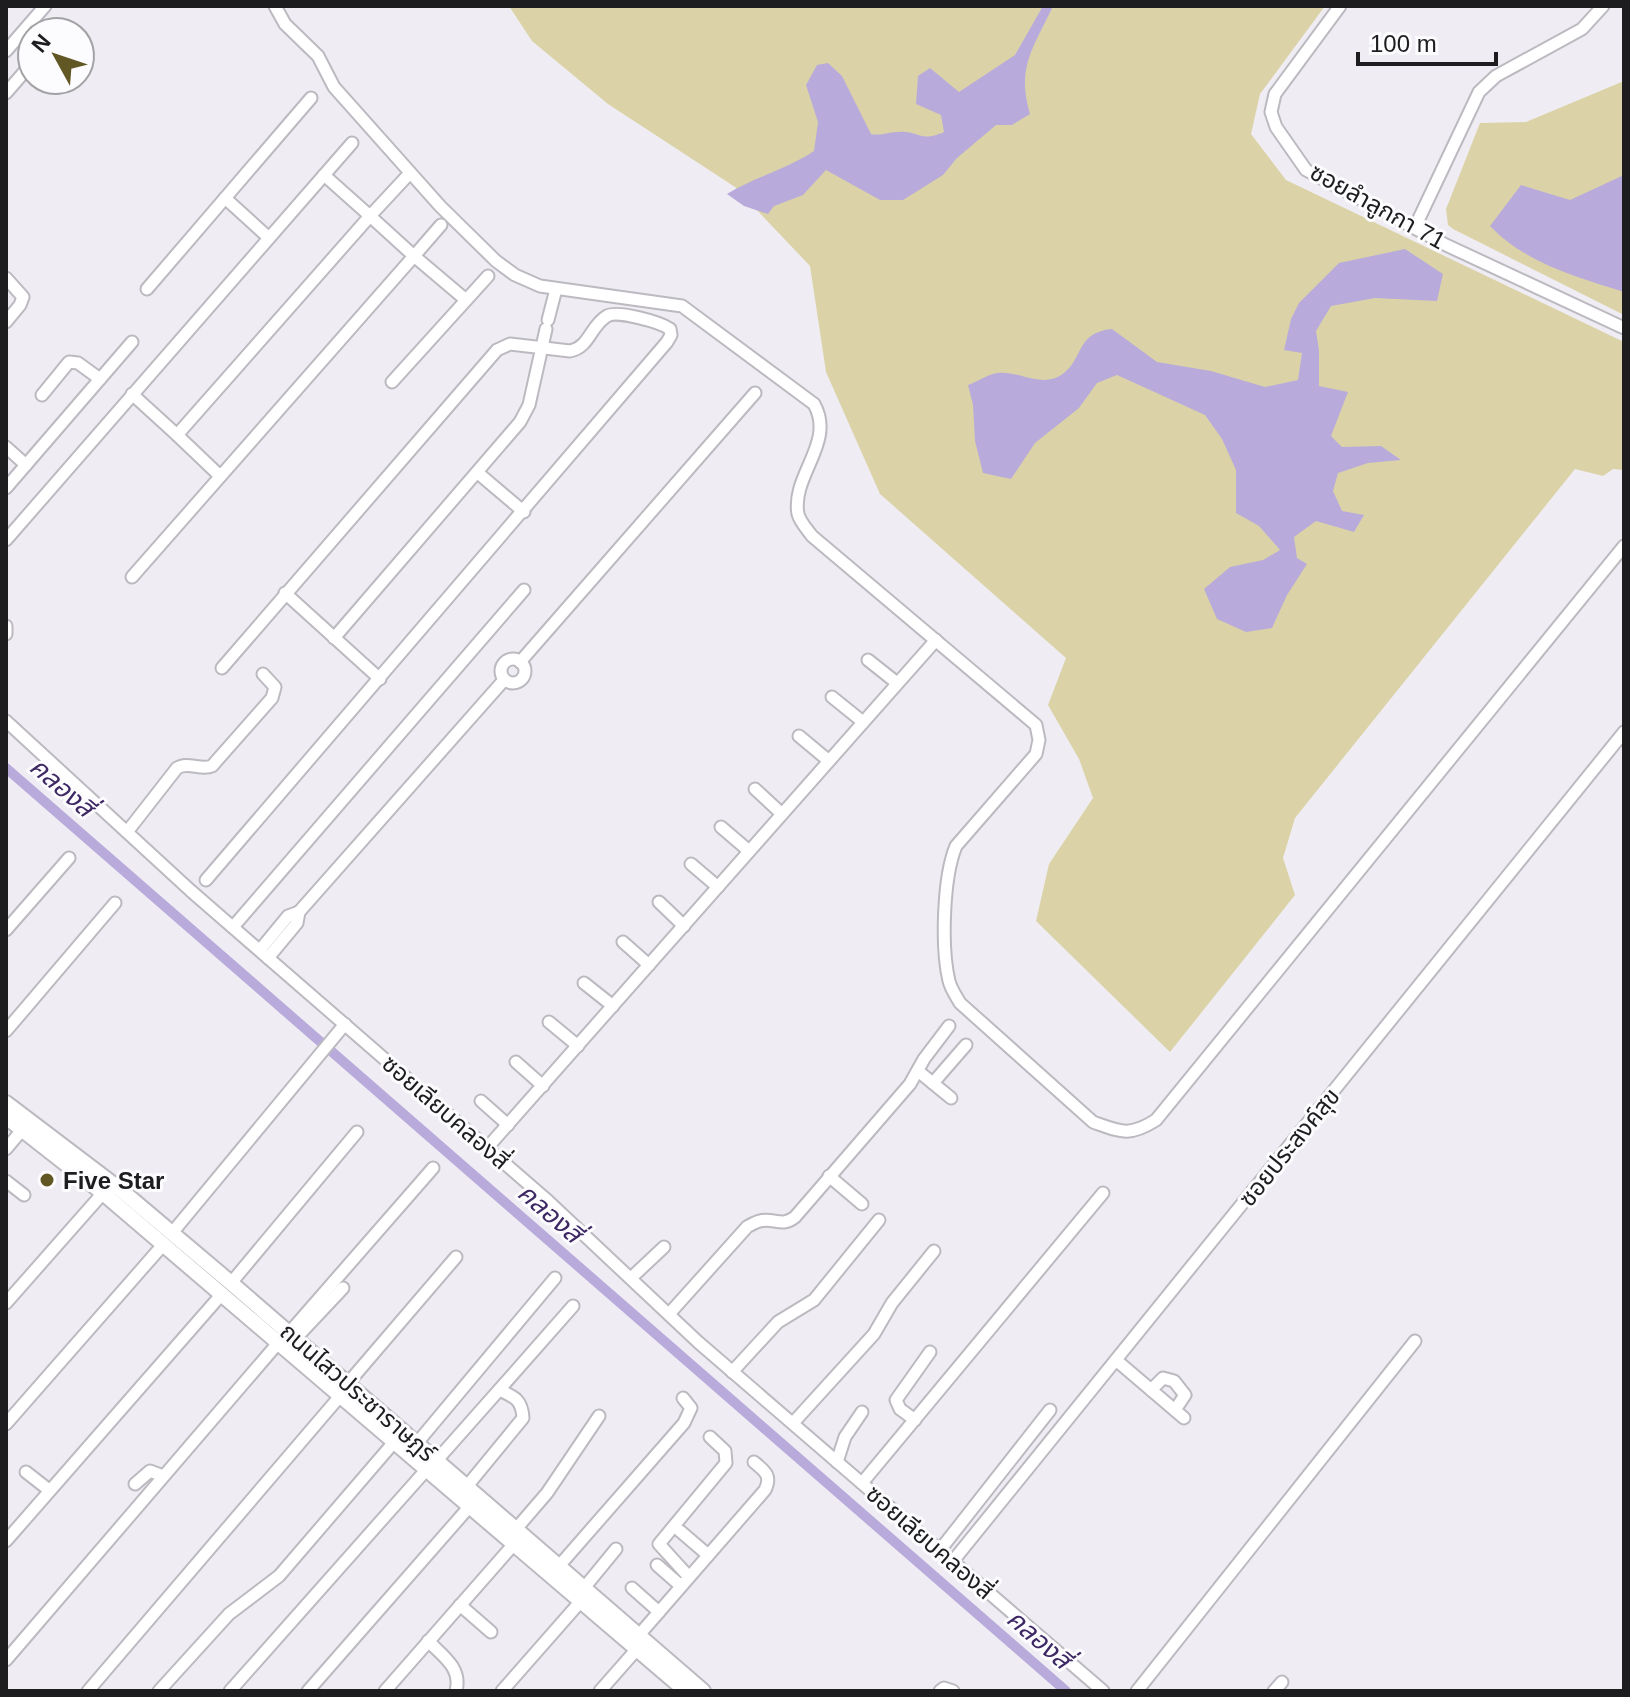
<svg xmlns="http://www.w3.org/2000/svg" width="1630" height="1697" viewBox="0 0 1630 1697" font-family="Arial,'Noto Sans Thai',sans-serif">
	<rect width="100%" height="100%" fill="#efedf3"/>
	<g fill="#dbd3a7">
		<path d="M509,6H1325L1260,94L1251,134L1286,180L1624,342V470L1613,469L1603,476L1575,469L1295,818L1283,858L1295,895L1170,1052L1036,921L1049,864L1093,798L1079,759L1048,705L1066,658L880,494L826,372L810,266L735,187L608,104L532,41Z"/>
		<path d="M1624,81V315L1453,229L1448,225L1446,209L1480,123L1526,122Z"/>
	</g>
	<g fill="#b8abdb">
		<path d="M1043,6H1053C1034,47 1016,67 1030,114L1012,125H996L957,158L943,175L903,200H880L826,170L803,195L774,206L768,214L744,206L727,194C755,177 787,169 814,151L818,122L806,85L817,65L828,63L842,76L871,134C882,136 888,132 898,132C919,130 919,143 944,132L941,115L916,104L918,76L930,68L959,92L1015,55Z"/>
		<path d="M1624,175V292C1577,277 1525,263 1490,226L1521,185L1570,200Z"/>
		<path d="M1405,249L1443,274L1437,301L1375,298L1331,306L1316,331L1319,350V386L1348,392L1331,436L1342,447L1381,446L1401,460L1368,463L1338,473L1333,491L1342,511L1364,515L1354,532L1316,521L1294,537L1297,558L1307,564L1287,595L1272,628L1246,632L1217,619L1204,589L1230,567L1263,560L1280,550L1259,526L1236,513V470L1222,439L1205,415L1117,375L1097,383L1079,408L1035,443L1011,479L983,473L975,441L973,405L968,385C977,382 988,374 997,373C1020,370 1042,390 1064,373C1083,358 1077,332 1112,329L1157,362L1211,371L1265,387L1298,380L1302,353L1284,350L1291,319L1299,303L1339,263Z"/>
	</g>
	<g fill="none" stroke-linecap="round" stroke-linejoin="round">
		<path stroke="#b8abdb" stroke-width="10" d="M6,768L1066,1691"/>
		<g stroke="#bcbac0" stroke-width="15">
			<g id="minor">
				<path d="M275,6L285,24L318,56L334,87L440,206L496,261L515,275L540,286L682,306L814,404C836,443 791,475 798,514C800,522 807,529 812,536L1036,725L1039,740L1036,754L956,846C943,877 941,948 949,981C951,989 956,996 960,1003L1093,1122C1121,1132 1129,1137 1156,1120L1624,546"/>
				<path d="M1340,6L1275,94L1271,112L1276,127L1306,170L1446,245L1624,328"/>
				<path d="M6,51L45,6"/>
				<path d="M6,93L32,63"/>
				<path d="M225,198L269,238"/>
				<path d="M441,225L414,256L466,300"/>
				<path d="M1415,227L1479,92L1496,76L1582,29L1603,6"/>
				<path d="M6,278L23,297L20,305L6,322"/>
				<path d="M147,289L311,98"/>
				<path d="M548,320L556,289"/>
				<path d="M392,382L488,276"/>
				<path d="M132,394L177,435"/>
				<path d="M42,395L69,362L78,363L100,379"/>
				<path d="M6,447L26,465"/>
				<path d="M478,473L524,512"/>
				<path d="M220,476L177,435L370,216L324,175"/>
				<path d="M6,488L132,342"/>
				<path d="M6,540L352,143"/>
				<path d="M132,577L414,256L370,216L410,173"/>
				<path d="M285,593L380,679"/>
				<path d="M6,626V634"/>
				<path d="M334,638L520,422L529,405L546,329"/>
				<circle cx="513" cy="671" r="12"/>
				<path d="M868,660L897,683"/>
				<path d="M520,662L755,393"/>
				<path d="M832,697L863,722"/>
				<path d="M6,721L191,891L548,1201L698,1342L1103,1691"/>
				<path d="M799,736L829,761"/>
				<path d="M755,789L782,814"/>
				<path d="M721,827L749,851"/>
				<path d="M127,832L177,768C188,761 201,771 212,766L272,698L275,687L263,674"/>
				<path d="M691,864L718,887"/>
				<path d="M206,880L667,342L671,335L670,329C660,322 617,310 607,316C590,326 590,347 570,351L510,344L497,350L222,668"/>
				<path d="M659,902L684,926"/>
				<path d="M299,912L504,680"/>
				<path d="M233,927L524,590"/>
				<path d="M6,930L69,858"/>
				<path d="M623,942L649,965"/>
				<path d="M260,950L288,916L299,912L297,923L268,958"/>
				<path d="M584,983L613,1006"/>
				<path d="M549,1022L578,1046"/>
				<path d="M6,1031L115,903"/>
				<path d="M516,1062L543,1086"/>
				<path d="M918,1071L951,1098"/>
				<path d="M933,1083L966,1045"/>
				<path d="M481,1101L508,1125"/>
				<path d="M487,1148L936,640"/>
				<path d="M6,1149L22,1130"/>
				<path d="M829,1176L862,1204"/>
				<path d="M6,1181L24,1195"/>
				<path d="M172,1233L345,1024"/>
				<path d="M631,1278L664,1247"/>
				<path d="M231,1283L357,1132"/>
				<path d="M6,1303L103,1193"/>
				<path d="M669,1314L747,1227C748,1226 758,1221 760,1221C774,1217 781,1228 795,1217L910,1084L924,1059L949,1026"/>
				<path d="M289,1333L433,1168"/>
				<path d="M296,1338L343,1288"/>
				<path d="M1116,1360L1184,1418"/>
				<path d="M732,1372L778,1322L814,1300L879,1220"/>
				<path d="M349,1382L456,1257"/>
				<path d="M499,1390L573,1306"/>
				<path d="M1151,1390L1163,1378L1174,1381L1185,1395L1175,1410"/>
				<path d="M915,1420L900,1409L896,1400L930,1352"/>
				<path d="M793,1423L874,1334L892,1303L934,1251"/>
				<path d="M6,1424L162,1246"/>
				<path d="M417,1443L555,1278"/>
				<path d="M437,1460L499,1390C515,1397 522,1400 523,1418L468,1485"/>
				<path d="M837,1462L845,1437L862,1412"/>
				<path d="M26,1472L49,1490"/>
				<path d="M862,1483L1103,1193"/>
				<path d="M135,1484L150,1471L163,1476"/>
				<path d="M516,1529L547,1493L599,1416"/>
				<path d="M680,1531L708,1555"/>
				<path d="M6,1541L221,1295"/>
				<path d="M940,1550L1050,1410"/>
				<path d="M953,1561L1624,732"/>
				<path d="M657,1565L681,1586"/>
				<path d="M559,1566L684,1423L691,1408L683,1398"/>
				<path d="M689,1577L659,1544L726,1463L725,1451L710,1437"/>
				<path d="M584,1588L616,1549"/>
				<path d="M632,1588L659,1612"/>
				<path d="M460,1605L491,1632"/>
				<path d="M639,1635L765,1490C772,1476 765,1471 754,1462"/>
				<path d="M428,1641C443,1656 462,1668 456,1691"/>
				<path d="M6,1660L279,1342"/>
				<path d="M88,1691L341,1395"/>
				<path d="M159,1691L229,1614L279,1576L395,1441"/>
				<path d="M230,1691L427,1469"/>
				<path d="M308,1691L470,1506"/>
				<path d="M385,1691L514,1544"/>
				<path d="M502,1691L581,1601"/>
				<path d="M600,1691L637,1649"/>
				<path d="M940,1691L944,1688L953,1691"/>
				<path d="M1137,1691L1415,1341"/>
				<path d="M1274,1691L1282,1682"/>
			</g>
		</g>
		<g stroke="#bcbac0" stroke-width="18">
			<g id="major">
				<path d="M6,1103L122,1191L231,1283L703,1691"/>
				<path d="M6,1117L103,1193L686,1691"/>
			</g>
		</g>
		<use href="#minor" stroke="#fff" stroke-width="11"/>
		<use href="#major" stroke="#fff" stroke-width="14"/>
	</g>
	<circle fill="#615724" stroke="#fcfbfe" stroke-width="3" cx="47" cy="1180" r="8"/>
	<g text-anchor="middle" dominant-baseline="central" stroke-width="6" stroke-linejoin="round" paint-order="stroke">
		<g font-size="24" fill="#1d1c1e" stroke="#fcfbfe">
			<text transform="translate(1378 206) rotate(29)">ซอยลำลูกกา 71</text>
			<text transform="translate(446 1112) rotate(41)">ซอยเลียบคลองสี่</text>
			<text transform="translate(1289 1147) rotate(-51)">ซอยประสงค์สุข</text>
			<text transform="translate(358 1392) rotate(41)">ถนนไสวประชาราษฎร์</text>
			<text transform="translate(930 1542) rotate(41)">ซอยเลียบคลองสี่</text>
		</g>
		<g font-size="24" font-weight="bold" fill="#1d1c1e" stroke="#fcfbfe" text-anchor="start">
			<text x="63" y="1180">Five Star</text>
		</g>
		<g font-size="26" font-style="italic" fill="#3d2863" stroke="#fcfbfe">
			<text transform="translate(62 787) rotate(41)">คลองสี่</text>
			<text transform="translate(550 1213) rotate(41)">คลองสี่</text>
			<text transform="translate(1039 1639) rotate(41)">คลองสี่</text>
		</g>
	</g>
	<rect width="1630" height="1697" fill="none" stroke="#1d1c1e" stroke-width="16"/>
	<g transform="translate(56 56) rotate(310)"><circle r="38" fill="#fcfbfe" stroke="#a3a2a4" stroke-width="2"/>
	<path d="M0-6L14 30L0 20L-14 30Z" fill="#615724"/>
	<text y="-12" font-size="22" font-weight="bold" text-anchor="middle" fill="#1d1c1e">N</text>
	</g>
	<path d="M1358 52v12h138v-12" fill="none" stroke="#1d1c1e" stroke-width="4"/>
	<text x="1370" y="52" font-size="24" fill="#1d1c1e" stroke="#fcfbfe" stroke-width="6" paint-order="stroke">100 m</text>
</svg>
